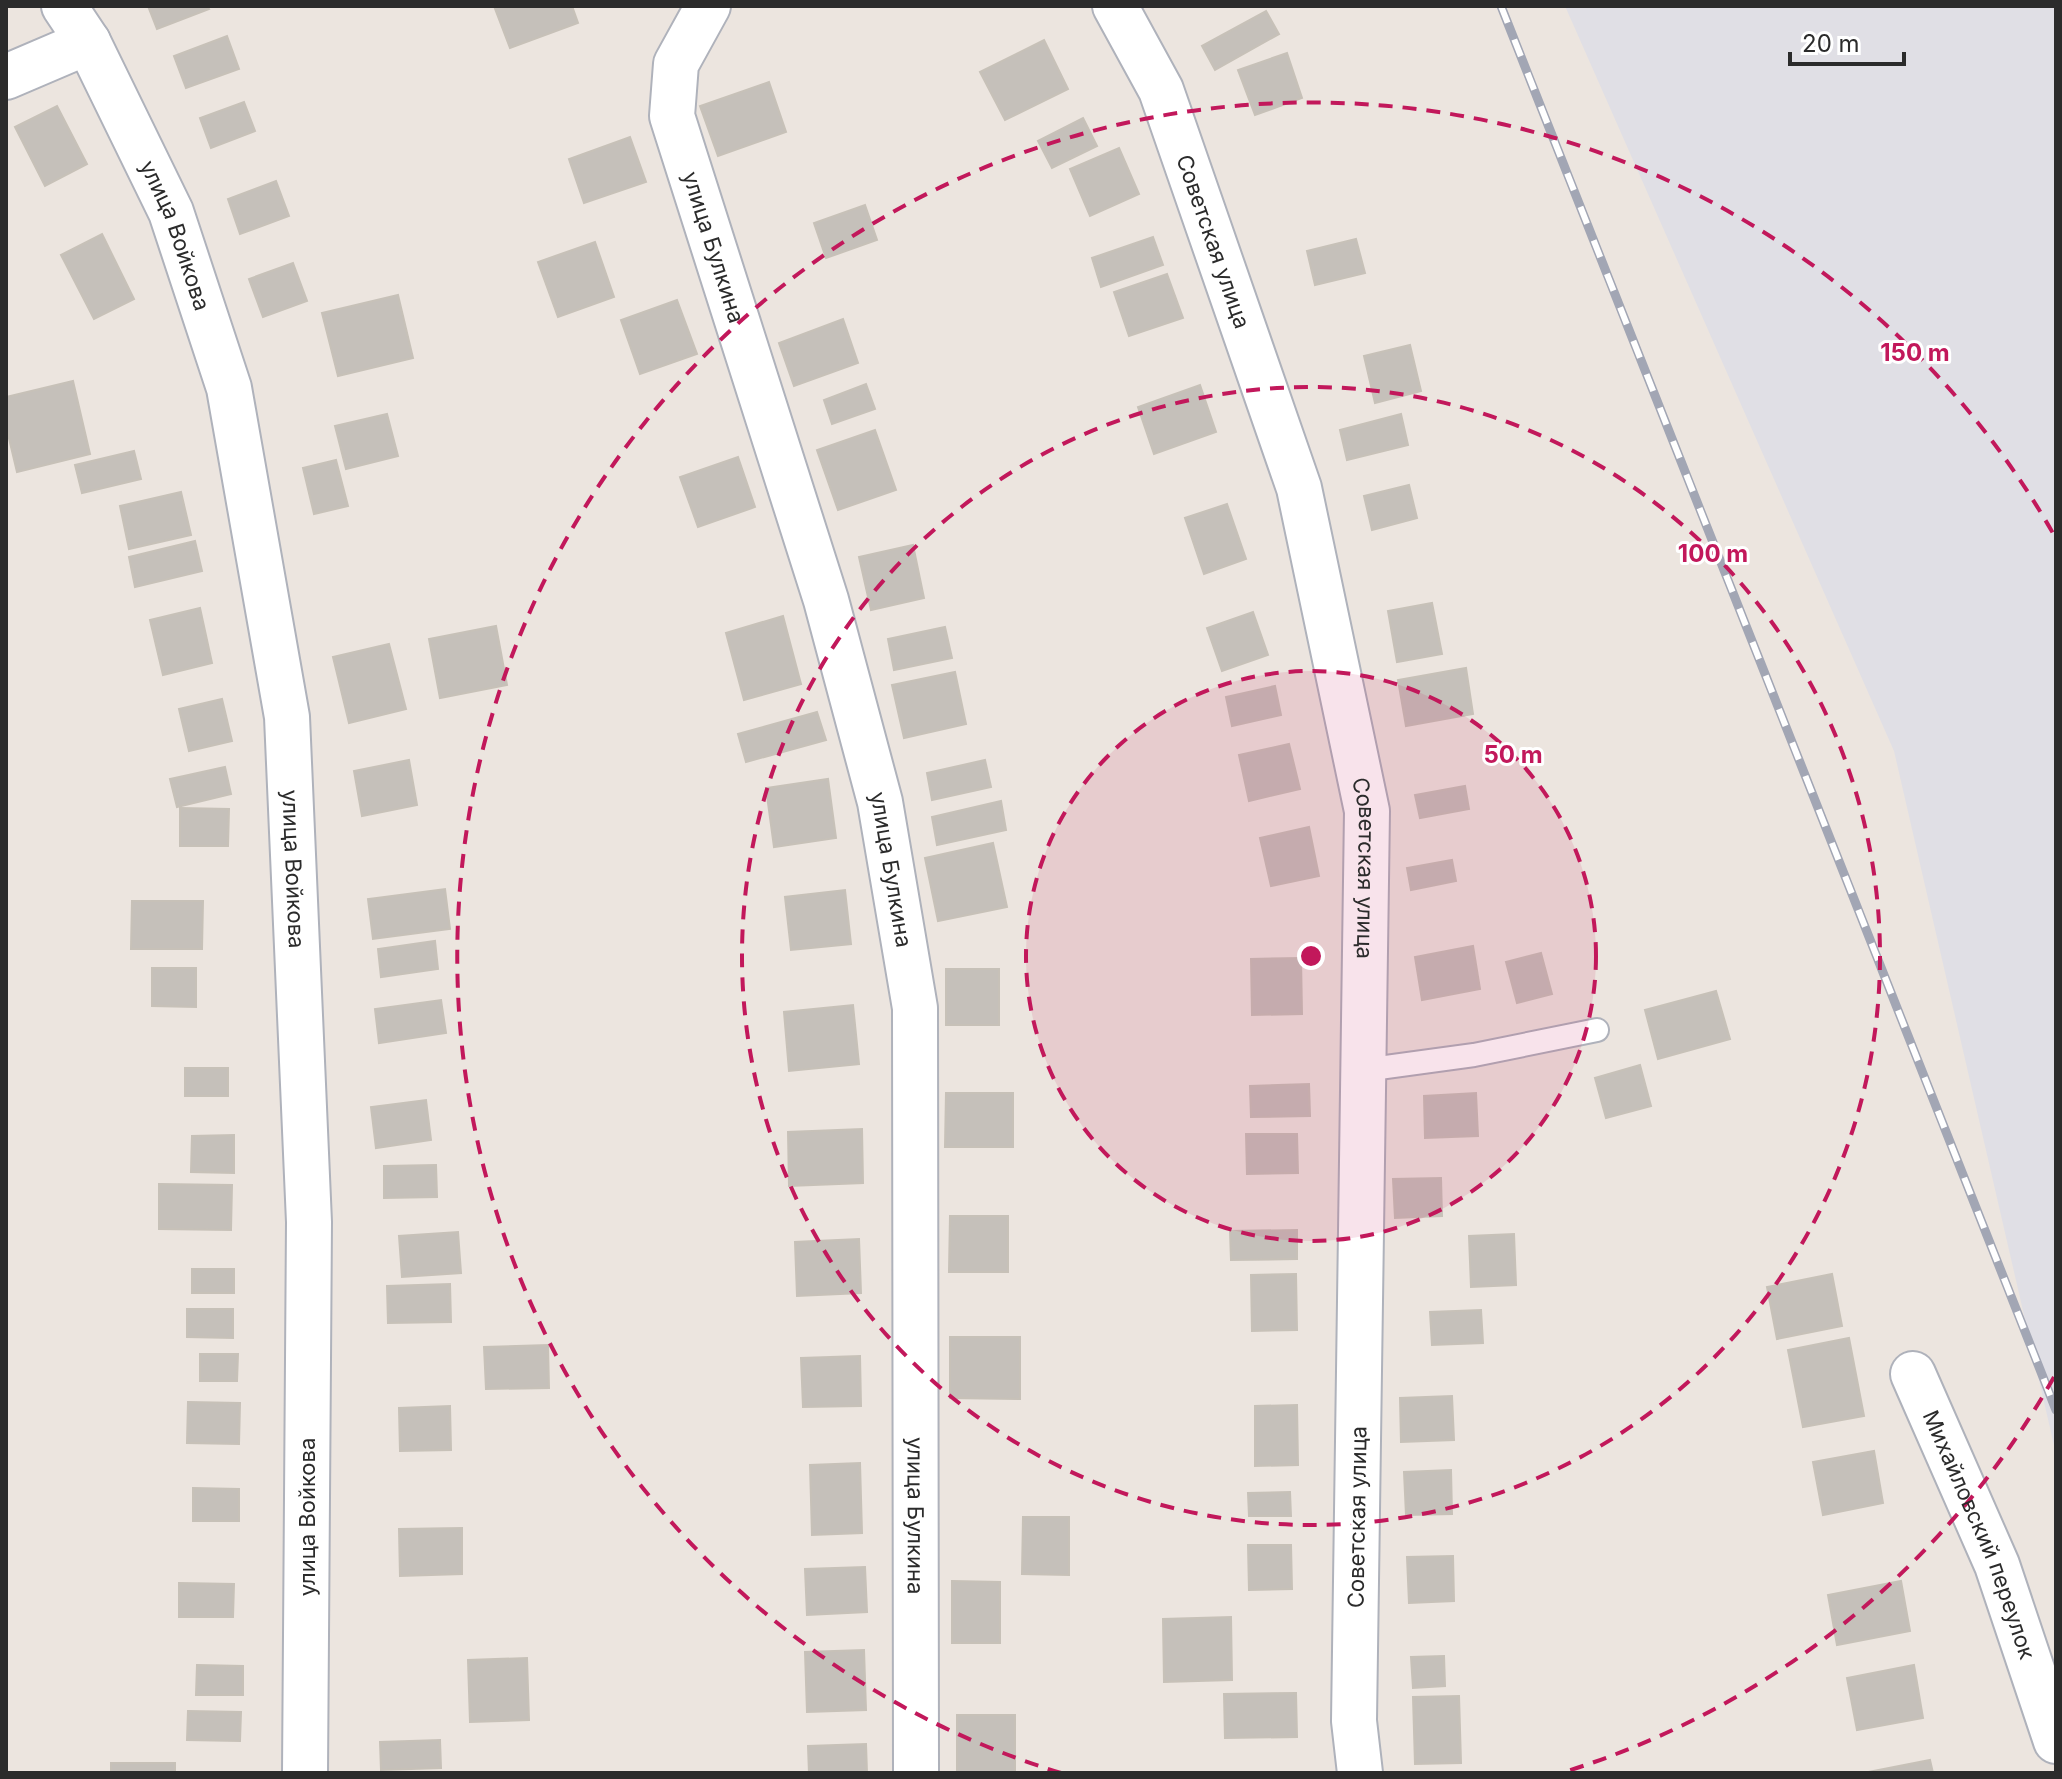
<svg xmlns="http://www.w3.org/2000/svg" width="2062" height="1779" viewBox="0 0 2062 1779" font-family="Inter,sans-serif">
	<rect width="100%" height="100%" fill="#ece5df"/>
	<path fill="#e0dfe5" d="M1565,6H2056V1454L1894,751Z"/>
	<g fill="#c5c0ba" stroke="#c7c1b8" stroke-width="2">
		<path d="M148,6H207L209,9L157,29Z"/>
		<path d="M494,6H572L578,23L510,48Z"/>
		<path d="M1266,11L1279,34L1215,70L1202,46Z"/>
		<path d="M227,36L239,69L186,88L174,56Z"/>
		<path d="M1044,40L1068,89L1005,120L980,72Z"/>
		<path d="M1287,53L1302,98L1255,115L1238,70Z"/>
		<path d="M769,82L786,132L718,156L700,106Z"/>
		<path d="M244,102L255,131L211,148L200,118Z"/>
		<path d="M57,106L87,164L45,186L15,127Z"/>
		<path d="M1083,118L1097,146L1052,168L1038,141Z"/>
		<path d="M630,137L646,182L584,203L569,159Z"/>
		<path d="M1119,148L1139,194L1090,216L1070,169Z"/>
		<path d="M276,181L289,216L240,234L228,199Z"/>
		<path d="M865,205L877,240L826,258L814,223Z"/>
		<path d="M102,234L134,299L94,319L61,255Z"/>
		<path d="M1153,237L1163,265L1101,287L1092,258Z"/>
		<path d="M1356,239L1365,273L1315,285L1307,251Z"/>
		<path d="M595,242L614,297L558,317L538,262Z"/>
		<path d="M293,263L307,301L263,317L249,279Z"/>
		<path d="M1167,274L1183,318L1129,336L1114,292Z"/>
		<path d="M398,295L413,358L338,376L322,313Z"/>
		<path d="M677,300L697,354L640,374L621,320Z"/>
		<path d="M843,319L858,363L794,386L779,343Z"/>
		<path d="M1410,345L1421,391L1375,403L1364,356Z"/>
		<path d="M73,381L90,454L17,472L6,426V397Z"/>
		<path d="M866,384L875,409L832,424L824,400Z"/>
		<path d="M1200,385L1216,432L1154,454L1138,407Z"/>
		<path d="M387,414L398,456L346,469L335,426Z"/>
		<path d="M1401,414L1408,445L1347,460L1340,430Z"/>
		<path d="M875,430L896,490L838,510L817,450Z"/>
		<path d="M134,451L141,479L82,493L75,465Z"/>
		<path d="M738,457L755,507L698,527L680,477Z"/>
		<path d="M336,460L348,506L314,514L303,468Z"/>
		<path d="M1409,485L1417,518L1372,530L1364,496Z"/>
		<path d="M181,492L191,535L129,549L120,506Z"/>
		<path d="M1227,504L1246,559L1204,574L1185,518Z"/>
		<path d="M195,541L202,571L135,587L129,557Z"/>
		<path d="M913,545L924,598L871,610L859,557Z"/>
		<path d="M1432,603L1442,654L1397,662L1388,611Z"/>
		<path d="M200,608L212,663L163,675L150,620Z"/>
		<path d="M1253,612L1268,655L1222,671L1207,628Z"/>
		<path d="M783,616L801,684L744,700L726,633Z"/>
		<path d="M496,626L507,685L440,698L429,639Z"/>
		<path d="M945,627L952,658L894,670L888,639Z"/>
		<path d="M389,644L406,709L349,723L333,657Z"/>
		<path d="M1466,668L1473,714L1406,726L1398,680Z"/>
		<path d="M955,672L966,724L904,738L892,685Z"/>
		<path d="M1275,686L1281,715L1232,726L1226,697Z"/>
		<path d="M222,699L232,741L189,751L179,709Z"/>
		<path d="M817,712L826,740L746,762L738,734Z"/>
		<path d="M1289,744L1300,789L1249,801L1239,755Z"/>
		<path d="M409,760L417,805L362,816L354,771Z"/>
		<path d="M985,760L991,787L932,800L927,773Z"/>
		<path d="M225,767L231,794L177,807L170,779Z"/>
		<path d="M828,779L836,838L774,847L766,788Z"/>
		<path d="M1465,786L1469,809L1420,818L1415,795Z"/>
		<path d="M1001,801L1006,830L937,845L932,817Z"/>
		<path d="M180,808L229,809L228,846H180Z"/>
		<path d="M1309,827L1319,876L1271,886L1260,838Z"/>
		<path d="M993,843L1007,907L938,921L925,858Z"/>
		<path d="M1452,860L1456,881L1411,890L1407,868Z"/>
		<path d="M445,889L450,929L373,939L368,899Z"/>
		<path d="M845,890L851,944L791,950L785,897Z"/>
		<path d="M132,901H203L202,949H131Z"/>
		<path d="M435,941L438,969L381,977L378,949Z"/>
		<path d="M1473,946L1480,989L1422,1000L1415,957Z"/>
		<path d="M1541,953L1552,994L1517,1003L1506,962Z"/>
		<path d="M1301,958L1302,1014L1252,1015L1251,959Z"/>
		<path d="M152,968H196V1007L152,1006Z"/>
		<rect x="946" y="969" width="53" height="56"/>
		<path d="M1716,991L1730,1039L1658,1059L1645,1010Z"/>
		<path d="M441,1000L446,1033L379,1043L375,1009Z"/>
		<path d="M853,1005L859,1064L789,1071L784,1012Z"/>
		<path d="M1640,1065L1651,1106L1606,1118L1595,1078Z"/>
		<rect x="185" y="1068" width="43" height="28"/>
		<path d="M1309,1084L1310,1116L1251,1117L1250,1086Z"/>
		<path d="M946,1093H1013V1147H945Z"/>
		<path d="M1476,1093L1478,1136L1425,1138L1424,1096Z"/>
		<path d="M426,1100L431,1140L376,1148L371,1107Z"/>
		<path d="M862,1129L863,1183L789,1186L788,1132Z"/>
		<path d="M1246,1134H1297L1298,1173L1247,1174Z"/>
		<path d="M234,1135V1173L191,1172L192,1136Z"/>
		<path d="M436,1165L437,1197L384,1198V1166Z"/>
		<path d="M1441,1178L1442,1216L1395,1218L1393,1179Z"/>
		<path d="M159,1184L232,1185L231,1230L159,1229Z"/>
		<path d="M950,1216H1008V1272H949Z"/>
		<path d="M1297,1230V1259L1231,1260L1230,1231Z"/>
		<path d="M458,1232L461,1273L402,1277L399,1236Z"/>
		<path d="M1514,1234L1516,1285L1471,1287L1469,1236Z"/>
		<path d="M859,1239L861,1293L797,1296L795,1242Z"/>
		<rect x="192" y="1269" width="42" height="24"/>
		<path d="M1296,1274L1297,1330L1252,1331L1251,1275Z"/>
		<path d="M1832,1274L1842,1326L1777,1339L1767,1287Z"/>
		<path d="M450,1284L451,1322L388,1323L387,1286Z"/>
		<path d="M187,1309H233V1338L187,1337Z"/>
		<path d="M1481,1310L1483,1343L1432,1345L1430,1312Z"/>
		<path d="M950,1337H1020V1399L950,1398Z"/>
		<path d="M1849,1338L1864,1416L1803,1427L1788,1350Z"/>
		<path d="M548,1345L549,1388L486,1389L484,1347Z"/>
		<path d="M200,1354H238L237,1381H200Z"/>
		<path d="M860,1356L861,1406L803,1407L801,1358Z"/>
		<path d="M1452,1396L1454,1440L1401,1442L1400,1398Z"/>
		<path d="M188,1402L240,1403L239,1444L187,1443Z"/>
		<path d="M1297,1405L1298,1465L1255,1466V1406Z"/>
		<path d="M450,1406L451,1450L400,1451L399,1408Z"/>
		<path d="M1874,1451L1883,1503L1823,1515L1813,1462Z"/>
		<path d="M860,1463L862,1533L812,1535L810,1465Z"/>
		<path d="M1451,1470L1452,1514L1406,1515L1404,1472Z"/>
		<path d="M193,1488L239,1489V1521H193Z"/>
		<path d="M1290,1492L1291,1516H1249L1248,1493Z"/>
		<path d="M1023,1517H1069V1575L1022,1574Z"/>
		<path d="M462,1528V1574L400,1576L399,1529Z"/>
		<path d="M1248,1545H1291L1292,1589L1249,1590Z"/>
		<path d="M1453,1556L1454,1601L1409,1603L1407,1557Z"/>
		<path d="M865,1567L867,1612L807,1615L805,1569Z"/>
		<path d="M952,1581L1000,1582V1643H952Z"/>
		<path d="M1901,1581L1910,1631L1837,1645L1828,1595Z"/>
		<path d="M179,1583L234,1584L233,1617H179Z"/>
		<path d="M1231,1617L1232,1680L1164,1682L1163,1619Z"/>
		<path d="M864,1650L866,1710L807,1712L805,1652Z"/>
		<path d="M1444,1656L1445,1686L1413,1688L1411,1657Z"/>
		<path d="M527,1658L529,1720L470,1722L468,1660Z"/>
		<path d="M197,1665L243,1666V1695H196Z"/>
		<path d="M1914,1665L1923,1718L1857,1730L1847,1678Z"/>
		<path d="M1296,1693L1297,1737L1225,1738L1224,1694Z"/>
		<path d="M1459,1696L1461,1763L1415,1764L1413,1697Z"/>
		<path d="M188,1711L241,1712L240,1741L187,1740Z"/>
		<rect x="957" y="1715" width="58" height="58"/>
		<path d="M440,1740L441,1768L381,1770L380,1742Z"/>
		<path d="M866,1744L867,1773H809L808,1746Z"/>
		<path d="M1930,1760L1933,1773H1868V1772Z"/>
		<rect x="111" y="1763" width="64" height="10"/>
	</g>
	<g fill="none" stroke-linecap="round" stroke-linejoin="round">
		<g stroke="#afb2bb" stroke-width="26">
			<path id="lane" d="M1364,1070L1474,1055L1597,1030"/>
		</g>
		<g stroke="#afb2bb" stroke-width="48">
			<g id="street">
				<path id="s1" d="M708,6L676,64L672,116L826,600L880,802L915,1008L916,1773"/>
				<path id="s2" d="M1115,6L1161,90L1299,488L1367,811L1354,1721L1360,1773"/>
				<path d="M6,77L88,42"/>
				<path id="s3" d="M1913,1374L1997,1565L2056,1741"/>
			</g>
		</g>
		<g stroke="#afb2bb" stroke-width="48">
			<g id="secondary">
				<path id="s4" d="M64,6L88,42L171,212L229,388L287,717L309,1222L305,1773"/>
			</g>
		</g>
		<use href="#lane" stroke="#fff" stroke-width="22"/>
		<use href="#street" stroke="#fff" stroke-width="44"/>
		<use href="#secondary" stroke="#fff" stroke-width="44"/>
		<g stroke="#a2a6b4" stroke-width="9">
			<path id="rail" d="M1501,6L2056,1410"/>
		</g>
		<use href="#rail" stroke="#fff" stroke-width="6" stroke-dasharray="18" stroke-linecap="butt"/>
	</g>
	<circle cx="1311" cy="956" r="285" fill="#c2185b" fill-opacity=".12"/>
	<g fill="none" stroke="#c2185b" stroke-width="4" stroke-dasharray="14 10">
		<circle cx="1311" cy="956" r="285"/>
		<circle cx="1311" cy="956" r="569"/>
		<path d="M2054 1377A854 854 0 0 1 1561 1773M1061 1773A854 854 0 1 1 2054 535"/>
	</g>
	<g text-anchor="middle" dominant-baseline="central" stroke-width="6" stroke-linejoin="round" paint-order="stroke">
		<g font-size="22" fill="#2b2b2b" stroke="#fff">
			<text stroke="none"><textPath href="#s4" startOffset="256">улица Войкова</textPath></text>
			<text stroke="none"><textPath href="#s2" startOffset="256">Советская улица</textPath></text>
			<text stroke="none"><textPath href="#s1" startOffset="256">улица Булкина</textPath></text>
			<text stroke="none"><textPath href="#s4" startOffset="904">улица Войкова</textPath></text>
			<text stroke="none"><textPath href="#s2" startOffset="904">Советская улица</textPath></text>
			<text stroke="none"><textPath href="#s1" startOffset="904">улица Булкина</textPath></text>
			<text stroke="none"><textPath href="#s1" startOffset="1552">улица Булкина</textPath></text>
			<text transform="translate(307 1517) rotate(-90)">улица Войкова</text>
			<text transform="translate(1357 1517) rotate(-89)">Советская улица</text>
			<text stroke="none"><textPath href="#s3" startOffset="174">Михайловский переулок</textPath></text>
		</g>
	</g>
	<circle cx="1311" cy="956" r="12" fill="#c2185b" stroke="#fff" stroke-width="4"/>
	<g font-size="24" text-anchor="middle" font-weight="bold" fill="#c2185b" stroke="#fff" stroke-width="6" stroke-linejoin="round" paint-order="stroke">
		<text x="1915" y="361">150 m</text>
		<text x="1713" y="562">100 m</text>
		<text x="1513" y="763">50 m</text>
	</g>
	<rect width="2062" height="1779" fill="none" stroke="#2b2b2b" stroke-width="16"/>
	<path d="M1790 52v12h114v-12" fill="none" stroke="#2b2b2b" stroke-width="4"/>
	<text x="1802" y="52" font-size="24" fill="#2b2b2b" stroke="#ffffff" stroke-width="6" paint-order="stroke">20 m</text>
</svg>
